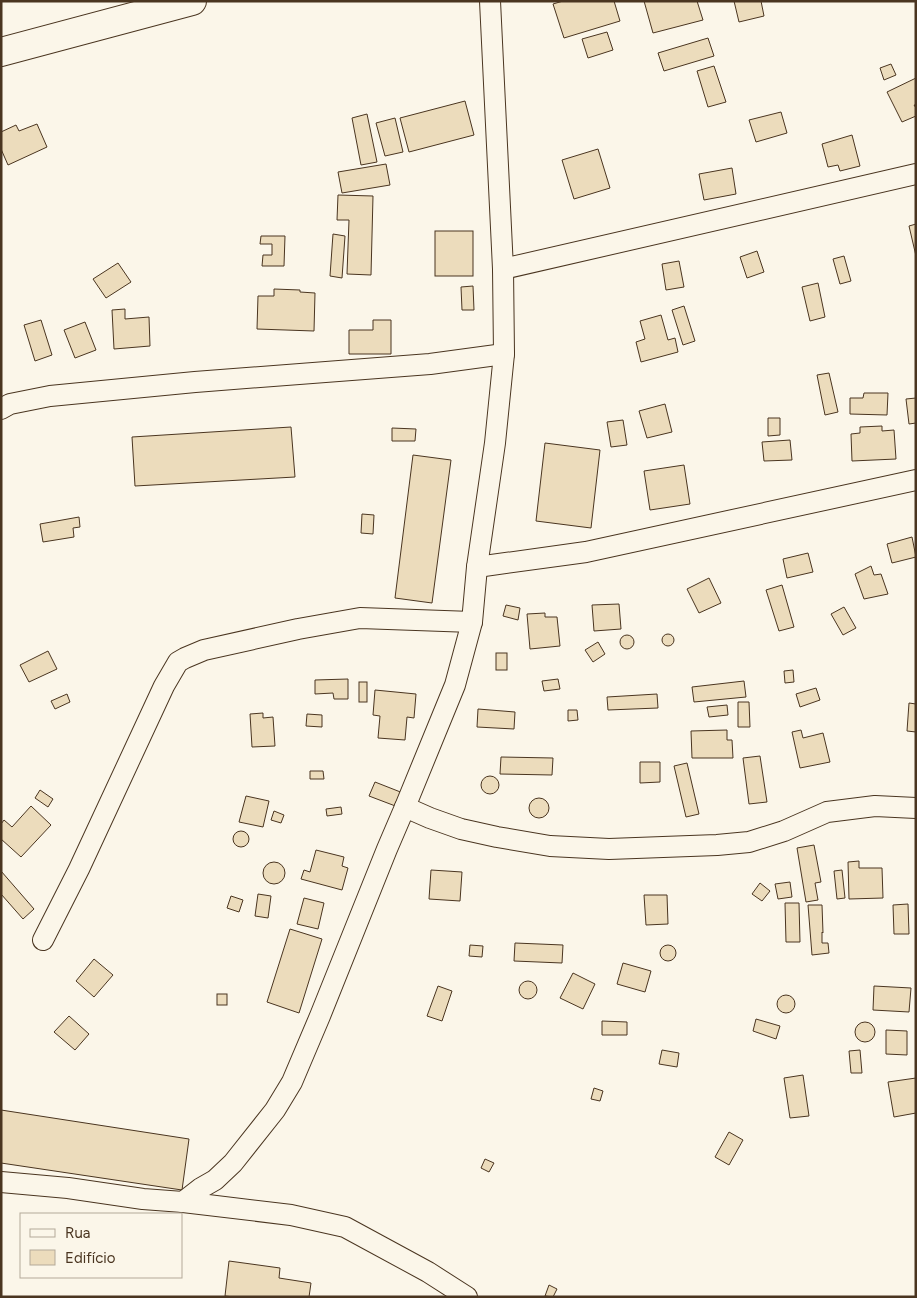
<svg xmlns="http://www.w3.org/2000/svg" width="917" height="1298" viewBox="0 0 917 1298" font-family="Figtree,sans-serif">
	<rect width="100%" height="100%" fill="#fbf6e9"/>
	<g fill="#ecdcbc" stroke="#4a3520">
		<path d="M563,1H614L620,21L564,38L553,4Z"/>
		<path d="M644,1H697L703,20L653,33Z"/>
		<path d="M734,1H761L764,16L739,22Z"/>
		<path d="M607,32L613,50L588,58L582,39Z"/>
		<path d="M708,38L714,56L664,71L658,53Z"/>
		<path d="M891,64L896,75L884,80L880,68Z"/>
		<path d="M714,66L726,102L708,107L697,71Z"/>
		<path d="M916,78V105H914L916,108V116L902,122L887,92Z"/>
		<path d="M465,101L474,135L409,152L400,118Z"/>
		<path d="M781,112L787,133L756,142L749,120Z"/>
		<path d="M367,114L377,162L361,165L352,118Z"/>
		<path d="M395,118L403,152L385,156L376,123Z"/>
		<path d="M37,124L47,147L8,165L1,149V132L16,125L19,131Z"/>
		<path d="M852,135L860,166L840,171L838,165L828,167L822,144Z"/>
		<path d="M598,149L610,188L574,199L562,160Z"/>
		<path d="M386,164L390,185L342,193L338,172Z"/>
		<path d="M732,168L736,194L704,200L699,174Z"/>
		<path d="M338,195L373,196L371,275L347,274L349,220H337Z"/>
		<path d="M916,224V256L909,226Z"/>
		<rect x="435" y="231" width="38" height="45"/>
		<path d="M333,234L345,236L342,278L330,276Z"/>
		<path d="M261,236H285L284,266H262L263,255H272V244H260Z"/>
		<path d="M757,251L764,272L747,278L740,257Z"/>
		<path d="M844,256L851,281L840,284L833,259Z"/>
		<path d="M679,261L684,287L666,290L662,264Z"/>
		<path d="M118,263L131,282L106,298L93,279Z"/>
		<path d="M818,283L825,317L810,321L802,287Z"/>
		<path d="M473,286L474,310H462L461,287Z"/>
		<path d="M274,289L300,290V292L315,293L314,331L257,329L258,296H274Z"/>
		<path d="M684,306L695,341L683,345L672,310Z"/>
		<path d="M125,309V319L149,317L150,346L114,349L112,310Z"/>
		<path d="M661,315L668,340L675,338L678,352L641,362L636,342L645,339L640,321Z"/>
		<path d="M41,320L52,355L35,361L24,325Z"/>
		<path d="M373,320H391V354H349V330H373Z"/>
		<path d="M85,322L96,350L75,358L64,330Z"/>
		<path d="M829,373L838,412L825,415L817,375Z"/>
		<path d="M864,393H888L887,415L850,414V398H863Z"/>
		<path d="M916,398V423L909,424L906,399Z"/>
		<path d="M665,404L672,432L647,438L639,411Z"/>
		<path d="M768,418H780V435L768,436Z"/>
		<path d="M623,420L627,445L611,447L607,422Z"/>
		<path d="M882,426V431L894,430L896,459L852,461L851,434L860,433V427Z"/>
		<path d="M291,427L295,477L135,486L132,437Z"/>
		<path d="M392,428L416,429L415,441H392Z"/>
		<path d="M790,440L792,460L764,461L762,442Z"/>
		<path d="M545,443L600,450L591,528L536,521Z"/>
		<path d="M413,455L451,460L432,603L395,598Z"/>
		<path d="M684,465L690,504L650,510L644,471Z"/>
		<path d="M362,514L374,515L373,534L361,533Z"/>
		<path d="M79,517L80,527L73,528L74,537L43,542L40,524Z"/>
		<path d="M912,537L916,557L892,563L887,544Z"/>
		<path d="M808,553L813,572L787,578L783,559Z"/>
		<path d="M871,566L874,575L881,574L888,594L864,599L855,574Z"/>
		<path d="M709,578L721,603L699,613L687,589Z"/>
		<path d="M782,585L794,627L779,631L766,590Z"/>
		<path d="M619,604L621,629L594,631L592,605Z"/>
		<path d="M506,605L520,608L518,620L503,616Z"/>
		<path d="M844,607L856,628L843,635L831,614Z"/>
		<path d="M545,613V617H557L560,646L530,649L527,614Z"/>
		<circle cx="668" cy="640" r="6"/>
		<circle cx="627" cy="642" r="7"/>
		<path d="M598,642L605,654L593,662L585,650Z"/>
		<path d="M48,651L57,669L29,682L20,665Z"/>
		<rect x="496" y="653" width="11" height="17"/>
		<path d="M793,670L794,682L785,683L784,671Z"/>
		<path d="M348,679V699H334L333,693L315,694V680Z"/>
		<path d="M558,679L560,689L544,691L542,681Z"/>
		<path d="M744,681L746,697L694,702L692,687Z"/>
		<rect x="359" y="682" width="8" height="20"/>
		<path d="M816,688L820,700L800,707L796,694Z"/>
		<path d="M375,690L416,694L414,718L407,717L405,740L378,738L380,716L373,715Z"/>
		<path d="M67,694L70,702L55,709L51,701Z"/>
		<path d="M657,694L658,708L608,710L607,697Z"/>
		<path d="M738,702H749L750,727H738Z"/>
		<path d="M909,703L916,704V732L907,731Z"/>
		<path d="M727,705L728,715L709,717L707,707Z"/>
		<path d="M478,709L515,712L514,729L477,727Z"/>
		<path d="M568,710H577L578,720L568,721Z"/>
		<path d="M263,713V718L273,717L275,746L252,747L250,714Z"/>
		<path d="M307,714L322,715V727L306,726Z"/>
		<path d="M727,730V740H732L733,758H692L691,731Z"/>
		<path d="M801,730L803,738L823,733L830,762L800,768L792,732Z"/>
		<path d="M760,756L767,802L749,804L743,758Z"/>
		<path d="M501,757L553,758L552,775L500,774Z"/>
		<path d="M640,762H660V782L640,783Z"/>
		<path d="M687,763L699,814L686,817L674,766Z"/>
		<path d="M310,771H323L324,779H310Z"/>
		<circle cx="490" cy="785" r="9"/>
		<path d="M375,782L403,793L398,807L369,796Z"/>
		<path d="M40,790L53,799L48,807L35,798Z"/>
		<path d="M246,796L269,801L263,827L239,822Z"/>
		<circle cx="539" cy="808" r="10"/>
		<path d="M31,806L51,825L21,857L1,839V824L4,820L12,827Z"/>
		<path d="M341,807L342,814L327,816L326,809Z"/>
		<path d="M274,811L284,815L281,823L271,820Z"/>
		<circle cx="241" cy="839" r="8"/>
		<path d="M814,845L821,882L815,883L818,900L806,902L797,848Z"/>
		<path d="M316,850L344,857L342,866L348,868L342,890L301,879L304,870L310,872Z"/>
		<path d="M859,861V868H882L883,898L849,899L848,862Z"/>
		<circle cx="274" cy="873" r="11"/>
		<path d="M431,870L462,872L460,901L429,899Z"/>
		<path d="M842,870L845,898L837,899L834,871Z"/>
		<path d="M1,871L34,909L23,919L1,894Z"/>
		<path d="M790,882L792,897L778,899L775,884Z"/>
		<path d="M760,883L770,891L762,901L752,894Z"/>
		<path d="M258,894L271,896L268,918L255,916Z"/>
		<path d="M644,895H667L668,924L646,925Z"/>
		<path d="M231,896L243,900L239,912L227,908Z"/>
		<path d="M304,898L324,903L318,929L297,924Z"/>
		<path d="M785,903H799L800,942H786Z"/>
		<path d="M908,904L909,934H894L893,905Z"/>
		<path d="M808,905H822L823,933L822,932V943H828L829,953L812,955Z"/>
		<path d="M290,929L322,939L299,1013L267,1002Z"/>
		<path d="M515,943L563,945L562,963L514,961Z"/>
		<circle cx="668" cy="953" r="8"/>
		<path d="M470,945L483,946L482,957L469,956Z"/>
		<path d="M94,959L113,975L94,997L76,981Z"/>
		<path d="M623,963L651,971L645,992L617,984Z"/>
		<path d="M573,973L595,984L583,1009L560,998Z"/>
		<circle cx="528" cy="990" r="9"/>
		<path d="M438,986L452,991L442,1021L427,1016Z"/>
		<path d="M874,986L911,988L909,1012L873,1010Z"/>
		<rect x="217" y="994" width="10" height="11"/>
		<circle cx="786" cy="1004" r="9"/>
		<path d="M69,1016L89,1034L75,1050L54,1032Z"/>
		<path d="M756,1019L780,1026L776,1039L753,1031Z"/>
		<path d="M602,1021L627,1022V1035H602Z"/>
		<circle cx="865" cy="1032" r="10"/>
		<path d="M886,1030L907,1031V1055L886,1054Z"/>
		<path d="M662,1050L679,1053L677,1067L659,1064Z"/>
		<path d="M860,1050L862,1073H851L849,1051Z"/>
		<path d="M803,1075L809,1116L790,1118L784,1078Z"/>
		<path d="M916,1078V1113L894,1117L888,1082Z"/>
		<path d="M594,1088L603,1091L600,1101L591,1099Z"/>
		<path d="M1,1110L189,1139L182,1190L1,1163Z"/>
		<path d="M729,1132L743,1140L729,1165L715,1157Z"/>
		<path d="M485,1159L494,1163L489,1172L481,1168Z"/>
		<path d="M229,1261L280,1268L279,1278L311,1283L309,1297H234L225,1296Z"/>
		<path d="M549,1285L557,1289L553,1297L545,1296Z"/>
	</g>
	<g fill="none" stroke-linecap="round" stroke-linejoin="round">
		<g stroke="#4a3520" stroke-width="22">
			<g id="street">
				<path d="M503,269L916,174"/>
				<path d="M1,409L10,404L50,396L195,382L430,364L504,354"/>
				<path d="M477,567L586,552L916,480"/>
				<path d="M405,807L430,818L461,829L497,837L550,846L609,849L717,845L749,842L784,831L827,812L875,806L916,808"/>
				<path d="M43,940L79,869L164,686L178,662L185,658L204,650L298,629L360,618L472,622"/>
				<path d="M1,1182L68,1188L143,1199L183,1202L291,1215L345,1227L428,1272L467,1297"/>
				<path d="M183,1202L201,1188L215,1180L233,1163L275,1110L292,1082L320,1016L387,849L405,807L455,685L472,622L477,567L495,443L504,354L503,269L490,1"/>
			</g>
		</g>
		<g stroke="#4a3520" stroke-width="30">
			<path id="highway" d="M1,52L192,1"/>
		</g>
		<use href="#street" stroke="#fbf6e9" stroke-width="20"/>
		<use href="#highway" stroke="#fbf6e9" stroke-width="28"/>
	</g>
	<rect width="917" height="1298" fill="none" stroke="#4a3520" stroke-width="5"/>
	<rect x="20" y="1213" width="162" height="65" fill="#fbf6e9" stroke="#b4a999"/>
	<rect x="30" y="1229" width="25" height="8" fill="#fbf6e9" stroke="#b4a999"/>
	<text x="65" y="1238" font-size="15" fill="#4a3520">Rua</text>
	<rect x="30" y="1250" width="25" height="15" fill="#ecdcbc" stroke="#b4a999"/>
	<text x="65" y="1263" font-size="15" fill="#4a3520">Edifício</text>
</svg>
